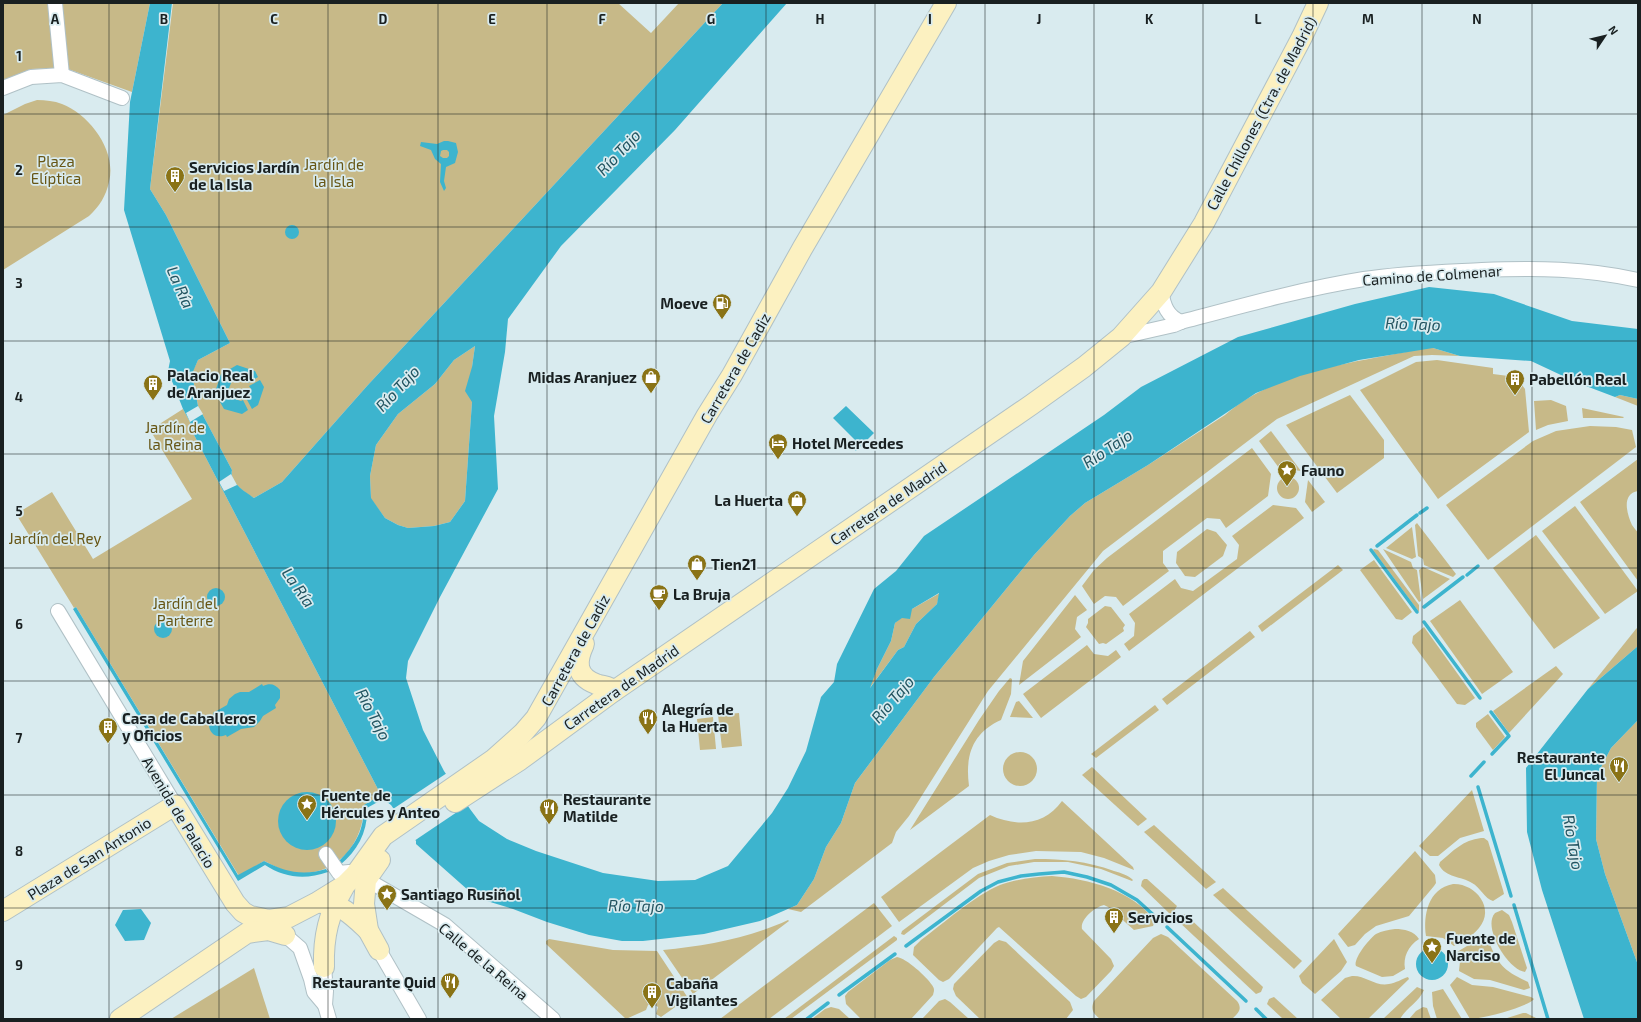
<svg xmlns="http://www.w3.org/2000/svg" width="1641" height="1022" viewBox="0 0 1641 1022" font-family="'Exo 2',sans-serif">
	<rect width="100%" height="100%" fill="#d9ebef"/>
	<g fill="#c7b988">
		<path d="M3,3H150L132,92L65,68L31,69L3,80Z"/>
		<path d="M173,3H618L651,33L679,3H723L367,386L282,482L254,498C245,492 229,483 232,470L198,406L192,373L198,360L230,343L166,215L150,189Z"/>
		<path d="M37,100C46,100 54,101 62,104C90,115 117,151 109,182C106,196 99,207 89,216L3,270V115L25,104Z"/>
		<path d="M475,346L472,367V402L465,501L450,522L434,526L408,528L398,525L385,518L371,499L370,476L376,445L398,414L435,384L454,360Z"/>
		<path d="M1425,348H1433L1460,356L1432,355L1414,356L1277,419L1103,551L988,691L909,816L896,832L892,843L801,912L788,909L797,905L814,879L826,847L841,823L855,783L934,677L1034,555L1070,516L1085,503L1148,465L1225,415C1280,368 1357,363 1425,348Z"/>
		<path d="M1437,360L1493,368V374L1516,377L1525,389L1529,432L1438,499L1360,390L1416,362Z"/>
		<path d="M1350,395L1384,440V458L1337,493L1286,425Z"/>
		<path d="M1620,395L1638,399V406L1615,397Z"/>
		<path d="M1551,400L1566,406L1568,421L1548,425L1536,430L1534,401Z"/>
		<path d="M1582,408L1624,417L1623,418H1583Z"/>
		<path d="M183,409L190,422L192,431L381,795L364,805C364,846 333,880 290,872C281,870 273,865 264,861L239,876L76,607L74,608L71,603L16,514L52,492L93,559L192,499L150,430Z"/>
		<path d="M1590,426L1616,427L1632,430L1636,447L1488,560L1446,505L1533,441L1556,431Z"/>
		<path d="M1271,431L1301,471L1279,468L1259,441Z"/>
		<path d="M1252,448L1271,474L1268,496L1226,528L1220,519L1207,518L1163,551V563L1169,571L1123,606L1116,597L1105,596L1094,604L1082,586L1094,570L1107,558Z"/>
		<path d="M1638,459V491C1621,494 1627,514 1632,525C1634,528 1637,531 1638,533C1640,538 1638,573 1638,581L1580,502Z"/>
		<circle cx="1288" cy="488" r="11"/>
		<path d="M1308,480L1325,502L1312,512L1305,502Z"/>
		<path d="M1273,505L1296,508L1304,518L1129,651L1124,644L1134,636L1135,623L1129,614L1175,579L1181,588L1193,591L1237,559L1239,545L1232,536Z"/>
		<path d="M1575,506L1638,591L1605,614L1542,531Z"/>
		<path d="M1417,523L1456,574L1453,577L1424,565L1423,559L1418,556L1415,525Z"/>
		<path d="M1412,527L1416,557L1412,559L1386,548Z"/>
		<path d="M1207,529L1216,532L1227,545L1223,556L1195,577L1185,576L1176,563L1177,552Z"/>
		<path d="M1536,535L1600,618L1554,649L1493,568Z"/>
		<path d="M1374,549L1378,550L1419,605V612L1373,550Z"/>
		<path d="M1383,549L1411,562L1413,568L1417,570L1421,601L1419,602Z"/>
		<path d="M1374,560L1412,612L1402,620L1396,619L1360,570Z"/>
		<path d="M1338,565L1343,570L1262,632L1258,626Z"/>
		<path d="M1423,567L1450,579L1423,599L1419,570Z"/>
		<path d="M940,593L937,604L916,624L904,647L898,650L869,689L877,669L891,641L895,623L912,609Z"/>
		<path d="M1075,595L1087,610L1077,617L1075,629L1081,637L1019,685L1023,661Z"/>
		<path d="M1460,600L1513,672L1482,694L1430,621Z"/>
		<path d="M1105,606L1111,607L1125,625L1123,628L1124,631L1106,644L1103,643L1099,644L1086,627L1088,623V619Z"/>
		<path d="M1424,627L1475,698L1465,705L1457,704L1412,643L1413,636Z"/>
		<path d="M1638,627V646L1588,689L1636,629Z"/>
		<path d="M1250,631L1255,637L1167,705L1162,699Z"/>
		<path d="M1087,645L1094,654L1108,656L1116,650L1121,657L1041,718L1023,694Z"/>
		<path d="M1556,666L1563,674L1509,733L1493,711Z"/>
		<path d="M1010,678L1012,679L1011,694L1001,720C972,733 965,756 969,786L910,830L979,720L999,691Z"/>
		<path d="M1019,701L1033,718L1010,717L1016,702Z"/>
		<path d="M1155,705L1159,710L1096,758L1091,754Z"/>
		<path d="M739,713L742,746L722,748L718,715Z"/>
		<path d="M1488,714L1505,737L1493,750L1476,727V723Z"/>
		<path d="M713,717L716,749L700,750L697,719Z"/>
		<path d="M1638,720V965L1605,874L1596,839L1597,775L1611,748Z"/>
		<circle cx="1020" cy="769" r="17"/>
		<path d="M1092,767L1147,819L1138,826L1082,775Z"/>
		<path d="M1472,790L1484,831L1460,838L1438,856H1430L1419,846Z"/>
		<path d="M1062,801L1133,867L1134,870L1104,858L1081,852L1036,851L1009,855L989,861L973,868L899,922L881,897L990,815C1016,827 1044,826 1062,801Z"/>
		<path d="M1154,825L1216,882L1206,889L1144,832Z"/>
		<path d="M1481,838H1484L1488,841L1503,890L1504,894L1493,901C1485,899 1480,887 1472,883C1461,876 1446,878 1439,865L1440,862C1453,851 1463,840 1481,838Z"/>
		<path d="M1415,851L1435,875L1436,883L1434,886L1409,916L1376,926L1365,934L1355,945L1348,947L1338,934Z"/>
		<path d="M1035,859C1064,859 1086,861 1114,871C1121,873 1128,875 1133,880L1132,881L1101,869L1068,862H1034L1009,866L979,878L904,935L901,934L902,931L978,874L1007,863Z"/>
		<path d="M1052,876C1089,879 1132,890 1155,921L1153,926L1134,930L1108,907L1104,905C1095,907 1080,919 1082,929L1111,959L1114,966L1111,971L1086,997L1081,999L1076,996L999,927L997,928L949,979L943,982L939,980L913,955L914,947L921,940C944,923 974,896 1000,885C1016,879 1035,877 1052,876Z"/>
		<path d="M1144,879H1147L1177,906L1174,911L1170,914L1141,886L1142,881Z"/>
		<path d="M1453,884C1475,883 1496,908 1479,928C1473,936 1462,941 1454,946L1443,938L1426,936C1423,915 1428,889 1453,884Z"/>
		<path d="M1223,888L1302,961L1294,969L1213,895Z"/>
		<path d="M874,903L892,926L769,1019H720Z"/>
		<path d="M1502,910L1509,915L1512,922L1527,968L1525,972C1508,970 1482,927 1495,913Z"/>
		<path d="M1181,914H1185L1263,987L1261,992L1256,994L1178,921L1179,916Z"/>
		<path d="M788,920L789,921L693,994L663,950C705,946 750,938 788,920Z"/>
		<path d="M1395,929C1404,929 1414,931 1419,939C1408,946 1403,957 1405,969L1393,976L1382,977L1356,966C1353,959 1369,939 1376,934C1382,931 1388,930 1395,929Z"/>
		<path d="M1161,934L1168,937L1237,1001C1243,1009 1238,1013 1232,1019H1100C1094,1014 1090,1010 1094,1001L1153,938Z"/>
		<path d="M894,936L897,938V940L791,1019H784Z"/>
		<path d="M1482,937L1488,940C1499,966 1503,970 1528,982L1530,988L1524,990L1490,980L1474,979L1459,971L1460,961L1457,952Z"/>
		<path d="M549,939L613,950L657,951L688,998L661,1017L656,1014L658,1007L652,1003L648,1005L646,1010L626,1019L546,944V941Z"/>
		<path d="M1334,939L1347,962L1341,971L1315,994L1302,983L1299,976Z"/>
		<path d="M999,940L1006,942L1070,1002L1073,1010L1066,1019H980L956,996L953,989L954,984L994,943Z"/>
		<path d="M897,957C906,958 927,977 932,985C935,989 934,991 933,995L911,1019H861L846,1004L845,996L848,992L890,960Z"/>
		<path d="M254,968L270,1019H171Z"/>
		<path d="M1352,976C1365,975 1376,987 1389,984C1396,983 1402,979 1408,977L1409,979L1368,1019H1341L1321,1000L1345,978Z"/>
		<path d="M1457,977L1472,985L1493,987L1531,997L1534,999C1528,1007 1481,1019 1470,1019L1450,985Z"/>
		<path d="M1417,987L1424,990C1419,1002 1407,1007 1400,1019H1383Z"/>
		<path d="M1443,989L1462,1019H1437L1433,1006L1432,992Z"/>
		<path d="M1274,997L1298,1019H1283L1267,1004L1269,999Z"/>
		<path d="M945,999L950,1002L969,1019H922L939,1001Z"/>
		<path d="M831,1007L839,1009L850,1019H812L825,1009Z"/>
		<path d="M1423,1007L1427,1008L1431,1019H1409L1416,1011Z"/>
		<path d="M1526,1013L1538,1019H1504L1523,1013Z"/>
	</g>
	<g fill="#3db4ce" fill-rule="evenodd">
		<path d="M150,3H172L150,189L166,215L230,343L198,360L192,374L198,406L232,470C229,483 246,492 254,498L282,482L367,386L723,3H787L675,130L561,246L508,319L505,352L494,416L498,489L440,597L408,661L406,678L423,730L444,771L470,809L479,821L507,839L536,851L603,873L658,881L695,880L728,866L772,813L788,788L806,751L821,697L834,682L837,664L874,589L896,571L924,536L1104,415L1141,387L1238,337L1355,304L1429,287L1494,294L1572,321L1638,329V399L1620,395L1615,397L1578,383L1531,361L1460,356L1433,348L1359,360L1300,376L1256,393L1148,465L1085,503L1070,516L1034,555L934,677L855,783L841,823L826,847L814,879L797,905L760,921L704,934L643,941H622L589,935L547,922L513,909L477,898L416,844V841L391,805L383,799L367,808C368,831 358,850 340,865L338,862C356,844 364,831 364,805L381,795L192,431L190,422L183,409L168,371L170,361L124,210L130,102ZM475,346L472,367L465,391L472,402L465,501L450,522L434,526L408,528L398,525L385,518L371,498L370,476L376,445L398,414L435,384L454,360ZM939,593L937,604L916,624L904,647L898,650L870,688L877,669L891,641L895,623L902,618L910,619L912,609Z"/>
		<path d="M444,141H448L456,143L458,152L455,163L446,167L444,181L446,188L444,191L440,182L441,164L435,159L431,150L420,146L421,142L437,144ZM443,150H447L449,152V156L447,158H443L440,156L441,151Z"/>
		<circle cx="292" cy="232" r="7"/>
		<path d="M237,365L255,371L258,377L248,383L247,381L239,378L236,380L230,369Z"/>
		<path d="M227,371L233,381L231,383L228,391L229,393L219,398L215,392L221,374Z"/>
		<path d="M260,380L264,387L258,405L252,409L246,398L248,397L251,389L249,386Z"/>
		<path d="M231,396L232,398L241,401L243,400L248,410L242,414L224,409L220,402Z"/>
		<path d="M846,406L874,433L856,451L851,446L856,441L833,418Z"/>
		<circle cx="216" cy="597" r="9"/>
		<path d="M76,607L238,875L264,861C285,872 303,876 326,869L328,872C305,880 285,878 265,865L238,881L73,609Z"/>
		<circle cx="163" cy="629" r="9"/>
		<path d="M1638,646V720L1611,748L1597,775L1596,839L1605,874L1638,965V1019H1584L1542,890L1527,832L1526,768L1588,689Z"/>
		<path d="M262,684L263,686C270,683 275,684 280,690V698L275,705L276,708L263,716L260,721L254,727L241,729L227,737L226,735C212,741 203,725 214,715L213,713L227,705L229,699L235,694L240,692H249Z"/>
		<circle cx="307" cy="821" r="29"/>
		<path d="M141,909L151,923L144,940L125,941L115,925L123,910Z"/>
		<circle cx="1432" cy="964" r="16"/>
	</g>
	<g fill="#d9ebef">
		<path d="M198,406L203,414L190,422L186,413Z"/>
		<path d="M231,474L237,485L224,491L219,482Z"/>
		<path d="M447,773L469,804L414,841L393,809Z"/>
	</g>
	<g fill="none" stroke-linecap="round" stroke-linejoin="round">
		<g stroke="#3db4ce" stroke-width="3.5">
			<path d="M1420,513L1427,508"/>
			<path d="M1377,546L1417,515"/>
			<path d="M1371,550L1417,612"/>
			<path d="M1467,575L1478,566"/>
			<path d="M1424,607L1463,577"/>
			<path d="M1424,622L1480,698"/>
			<path d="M1491,712L1509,736L1492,754"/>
			<path d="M1471,776L1484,762"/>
			<path d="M1478,787L1511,896"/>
			<path d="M1514,905L1548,1019"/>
			<path d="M1167,927L1246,1001"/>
			<path d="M906,946L981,891L998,882L1021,876L1039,874L1064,872L1087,877L1111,885L1137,900L1159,920"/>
			<path d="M839,995L895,954"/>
			<path d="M1256,1009L1266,1019"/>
			<path d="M807,1019L828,1003"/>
		</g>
		<g stroke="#b0c1c6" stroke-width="16">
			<g id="street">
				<path d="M55,3L62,75"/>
				<path d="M3,88L31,77L62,75L122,98"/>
				<path d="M1161,292C1164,306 1167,316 1181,322"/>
				<path d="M1121,337L1174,325L1181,322C1241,306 1302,289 1364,279C1402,273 1442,272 1482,270C1535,268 1585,268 1638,280"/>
				<path d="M58,611L175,805"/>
				<path d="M326,854L339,873L349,872"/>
				<path d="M376,885L445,925L553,1019"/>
				<path d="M285,935L300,948L311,979L314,992L325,1005"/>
				<path d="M379,950L419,1019"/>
				<path d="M324,967L326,991L325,1005L329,1019"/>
			</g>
		</g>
		<g stroke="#b0c1c6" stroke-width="22">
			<g id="secondary">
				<path d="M584,644C576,661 575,676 596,684C603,687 608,685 614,691"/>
				<path d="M455,802L520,760L614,691L1031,405L1084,367L1121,337L1161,292L1204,223L1302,37L1318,3"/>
				<path d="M321,903C341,903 354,917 368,930"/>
				<path d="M3,911L175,805L235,903L243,912L250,916L269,920L289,917L316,903L345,885L355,875L383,836L494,759L523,733L536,718L707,415L732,375L802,249L946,3"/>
				<path d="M379,950L368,930L364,904L366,880L380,860"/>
				<path d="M324,967C323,936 329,913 344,887"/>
				<path d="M120,1019L247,933L268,930L285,935"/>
			</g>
		</g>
		<use href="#street" stroke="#fff" stroke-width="14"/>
		<use href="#secondary" stroke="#fcf1c1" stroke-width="20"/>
	</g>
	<path fill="none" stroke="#192021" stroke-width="1" stroke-opacity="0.55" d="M109,3V1019M219,3V1019M328,3V1019M438,3V1019M547,3V1019M656,3V1019M766,3V1019M875,3V1019M985,3V1019M1094,3V1019M1203,3V1019M1313,3V1019M1422,3V1019M1532,3V1019M3,114H1638M3,227H1638M3,341H1638M3,454H1638M3,568H1638M3,681H1638M3,795H1638M3,908H1638"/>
	<defs>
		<g id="building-pin" transform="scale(1)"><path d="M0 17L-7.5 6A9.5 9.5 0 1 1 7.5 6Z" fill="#8a7316" stroke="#d9ebef"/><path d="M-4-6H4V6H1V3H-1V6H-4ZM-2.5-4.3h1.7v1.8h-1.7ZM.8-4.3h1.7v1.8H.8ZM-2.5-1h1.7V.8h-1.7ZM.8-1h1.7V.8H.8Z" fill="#fff"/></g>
		<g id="fuel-pin" transform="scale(1)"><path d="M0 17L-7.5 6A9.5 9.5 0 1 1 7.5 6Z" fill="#8a7316" stroke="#d9ebef"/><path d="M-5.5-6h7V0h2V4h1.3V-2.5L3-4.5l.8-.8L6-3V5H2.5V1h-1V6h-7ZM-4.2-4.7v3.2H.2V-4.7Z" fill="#fff"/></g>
		<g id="shop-pin" transform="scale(1)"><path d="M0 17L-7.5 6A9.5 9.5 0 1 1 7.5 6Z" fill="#8a7316" stroke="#d9ebef"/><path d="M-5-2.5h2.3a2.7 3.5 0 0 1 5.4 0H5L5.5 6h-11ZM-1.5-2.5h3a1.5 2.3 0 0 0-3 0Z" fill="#fff"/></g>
		<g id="hotel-pin" transform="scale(1)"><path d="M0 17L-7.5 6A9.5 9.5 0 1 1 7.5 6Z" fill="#8a7316" stroke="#d9ebef"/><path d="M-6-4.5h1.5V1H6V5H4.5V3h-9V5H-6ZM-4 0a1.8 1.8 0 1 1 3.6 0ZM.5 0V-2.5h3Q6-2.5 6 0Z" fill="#fff"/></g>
		<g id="sight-pin" transform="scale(1)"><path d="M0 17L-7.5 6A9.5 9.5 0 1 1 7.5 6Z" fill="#8a7316" stroke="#d9ebef"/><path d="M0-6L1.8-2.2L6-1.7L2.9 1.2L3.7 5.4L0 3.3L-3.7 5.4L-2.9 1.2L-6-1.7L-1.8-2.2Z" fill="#fff"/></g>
		<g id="cafe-pin" transform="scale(1)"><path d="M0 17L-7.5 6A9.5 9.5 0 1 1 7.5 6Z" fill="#8a7316" stroke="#d9ebef"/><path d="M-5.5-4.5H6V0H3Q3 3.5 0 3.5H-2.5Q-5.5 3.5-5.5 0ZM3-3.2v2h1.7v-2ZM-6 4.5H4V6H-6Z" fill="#fff"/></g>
		<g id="restaurant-pin" transform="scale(1)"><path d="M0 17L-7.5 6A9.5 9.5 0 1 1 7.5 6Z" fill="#8a7316" stroke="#d9ebef"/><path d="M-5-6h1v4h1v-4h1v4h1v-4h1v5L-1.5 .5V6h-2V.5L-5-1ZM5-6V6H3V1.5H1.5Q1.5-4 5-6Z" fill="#fff"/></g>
	</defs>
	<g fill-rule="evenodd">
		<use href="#building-pin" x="175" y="176"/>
		<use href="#fuel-pin" x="722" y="303"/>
		<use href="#shop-pin" x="651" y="377"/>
		<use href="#building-pin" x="1515" y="379"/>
		<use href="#building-pin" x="153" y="384"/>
		<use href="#hotel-pin" x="778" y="443"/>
		<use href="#sight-pin" x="1287" y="470"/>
		<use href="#shop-pin" x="797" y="500"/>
		<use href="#shop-pin" x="697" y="564"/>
		<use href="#cafe-pin" x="659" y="594"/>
		<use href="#restaurant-pin" x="648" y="718"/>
		<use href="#building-pin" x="108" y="727"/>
		<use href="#restaurant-pin" x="1619" y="766"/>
		<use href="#sight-pin" x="307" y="804"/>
		<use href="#restaurant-pin" x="549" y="808"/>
		<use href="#sight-pin" x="387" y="894"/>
		<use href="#building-pin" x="1114" y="917"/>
		<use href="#sight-pin" x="1432" y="947"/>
		<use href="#restaurant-pin" x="450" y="982"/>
		<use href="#building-pin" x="652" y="992"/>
	</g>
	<g text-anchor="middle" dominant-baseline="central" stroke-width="3.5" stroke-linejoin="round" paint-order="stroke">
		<g font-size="15" fill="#192021" stroke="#d9ebef">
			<text transform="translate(1261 113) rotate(-62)">Calle Chillones (Ctra. de Madrid)</text>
			<text transform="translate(1432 275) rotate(-4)">Camino de Colmenar</text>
			<text transform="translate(735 368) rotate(-60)">Carretera de Cadiz</text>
			<text transform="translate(888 503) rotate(-34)">Carretera de Madrid</text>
			<text transform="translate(575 650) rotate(-61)">Carretera de Cadiz</text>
			<text transform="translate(621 687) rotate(-35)">Carretera de Madrid</text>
			<text transform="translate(179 812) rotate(59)">Avenida de Palacio</text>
			<text transform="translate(89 858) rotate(-32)">Plaza de San Antonio</text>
			<text transform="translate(484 961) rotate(40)">Calle de la Reina</text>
		</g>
		<g font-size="15" fill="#675615" stroke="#d9ebef">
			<text x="56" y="161">Plaza<tspan x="56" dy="17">Elíptica</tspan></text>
			<text x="334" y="164">Jardín de<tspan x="334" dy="17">la Isla</tspan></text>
			<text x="175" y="427">Jardín de<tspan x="175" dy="17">la Reina</tspan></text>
			<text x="55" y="538">Jardín del Rey</text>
			<text x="185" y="603">Jardín del<tspan x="185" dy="17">Parterre</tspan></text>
		</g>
		<g font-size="15" font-weight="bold" fill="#192021" stroke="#d9ebef" text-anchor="start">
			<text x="189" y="167">Servicios Jardín<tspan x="189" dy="17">de la Isla</tspan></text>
			<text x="708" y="303" text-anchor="end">Moeve</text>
			<text x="167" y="375">Palacio Real<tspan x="167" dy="17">de Aranjuez</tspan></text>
			<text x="637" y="377" text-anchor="end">Midas Aranjuez</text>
			<text x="1529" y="379">Pabellón Real</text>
			<text x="792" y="443">Hotel Mercedes</text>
			<text x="1301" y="470">Fauno</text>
			<text x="783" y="500" text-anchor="end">La Huerta</text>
			<text x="711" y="564">Tien21</text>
			<text x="673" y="594">La Bruja</text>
			<text x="662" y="709">Alegría de<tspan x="662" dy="17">la Huerta</tspan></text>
			<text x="122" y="718">Casa de Caballeros<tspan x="122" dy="17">y Oficios</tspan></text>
			<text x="1605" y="757" text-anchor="end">Restaurante<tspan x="1605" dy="17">El Juncal</tspan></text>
			<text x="321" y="795">Fuente de<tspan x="321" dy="17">Hércules y Anteo</tspan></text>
			<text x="563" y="799">Restaurante<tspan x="563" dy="17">Matilde</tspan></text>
			<text x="401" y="894">Santiago Rusiñol</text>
			<text x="1128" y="917">Servicios</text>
			<text x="1446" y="938">Fuente de<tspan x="1446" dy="17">Narciso</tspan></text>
			<text x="436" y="982" text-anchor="end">Restaurante Quid</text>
			<text x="666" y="983">Cabaña<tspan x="666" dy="17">Vigilantes</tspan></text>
		</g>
		<g font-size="16" font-style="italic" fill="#235460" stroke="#d9ebef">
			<text transform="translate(618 152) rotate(-47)">Río Tajo</text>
			<text transform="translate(181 287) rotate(66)">La Ría</text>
			<text transform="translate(1413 323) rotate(2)">Río Tajo</text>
			<text transform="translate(397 388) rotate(-47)">Río Tajo</text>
			<text transform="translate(1107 448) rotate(-34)">Río Tajo</text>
			<text transform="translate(299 587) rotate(55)">La Ría</text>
			<text transform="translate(892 699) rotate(-49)">Río Tajo</text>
			<text transform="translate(374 714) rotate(62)">Río Tajo</text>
			<text transform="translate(1574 842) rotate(80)">Río Tajo</text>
			<text transform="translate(636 905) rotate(1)">Río Tajo</text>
		</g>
	</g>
	<g font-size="13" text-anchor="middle" font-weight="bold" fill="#192021" stroke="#d9ebef" stroke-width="3.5" stroke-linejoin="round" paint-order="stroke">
		<text x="55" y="24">A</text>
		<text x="164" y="24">B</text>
		<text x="274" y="24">C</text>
		<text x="383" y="24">D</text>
		<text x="492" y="24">E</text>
		<text x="602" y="24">F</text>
		<text x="711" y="24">G</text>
		<text x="820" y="24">H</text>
		<text x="930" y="24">I</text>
		<text x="1039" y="24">J</text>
		<text x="1149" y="24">K</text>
		<text x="1258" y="24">L</text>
		<text x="1368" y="24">M</text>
		<text x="1477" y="24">N</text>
		<text x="19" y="61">1</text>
		<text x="19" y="175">2</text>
		<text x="19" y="288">3</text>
		<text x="19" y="402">4</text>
		<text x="19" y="516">5</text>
		<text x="19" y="629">6</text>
		<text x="19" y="743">7</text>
		<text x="19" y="856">8</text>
		<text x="19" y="970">9</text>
	</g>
	<rect width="1641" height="1022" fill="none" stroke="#192021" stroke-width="8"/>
	<g transform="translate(1605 36) rotate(55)" stroke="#d9ebef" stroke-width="3" paint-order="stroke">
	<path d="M0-3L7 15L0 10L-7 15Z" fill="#192021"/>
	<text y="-6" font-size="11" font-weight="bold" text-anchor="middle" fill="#192021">N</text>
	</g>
</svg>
